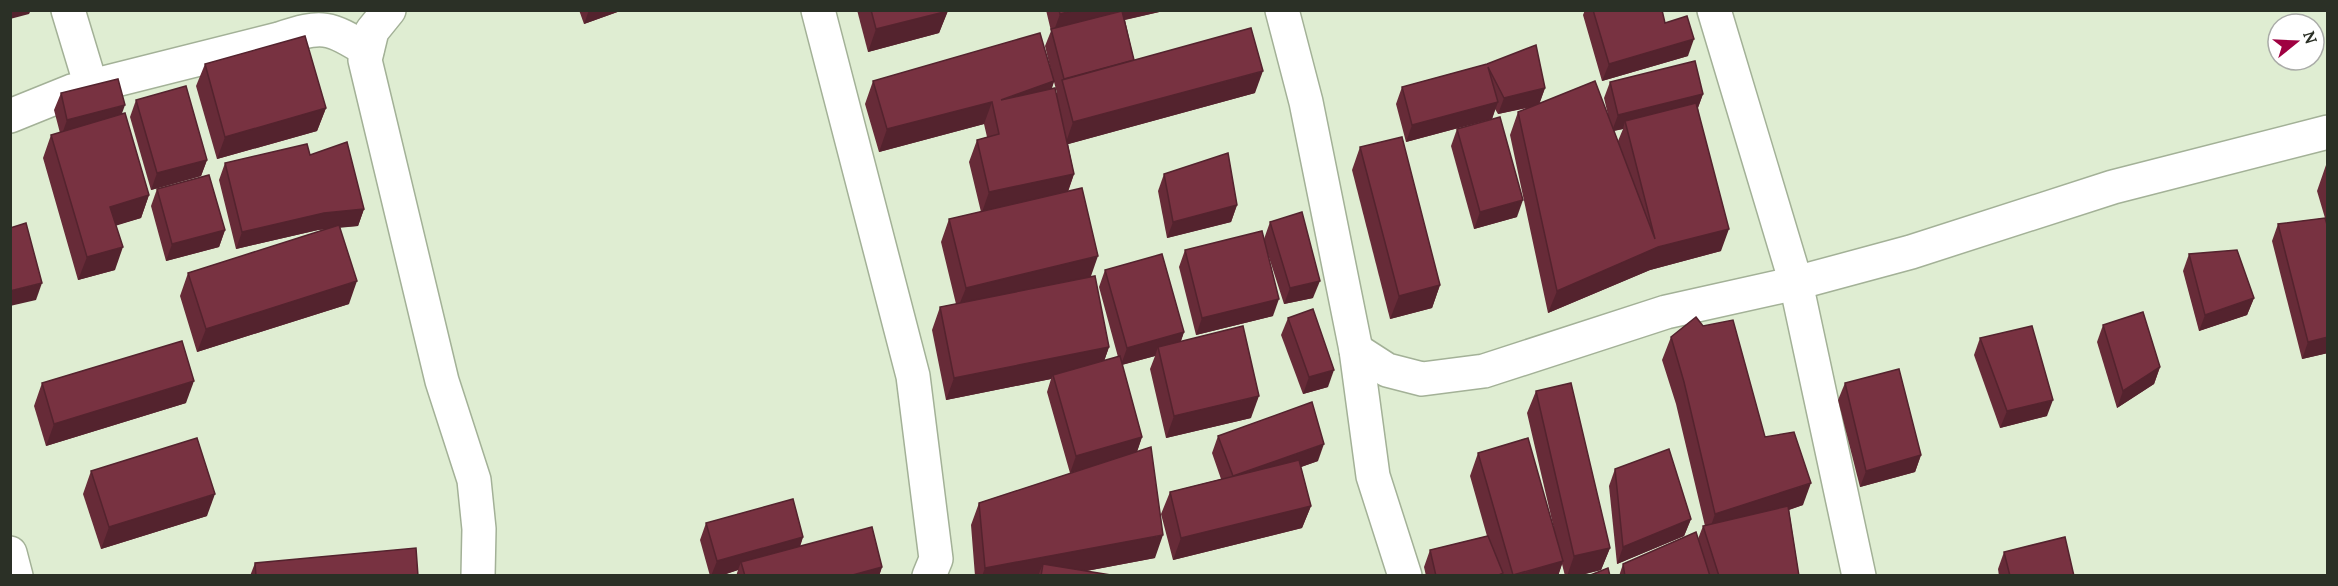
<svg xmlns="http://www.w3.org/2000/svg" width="2338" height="586" viewBox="0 0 2338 586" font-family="Lora,serif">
	<rect width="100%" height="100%" fill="#dfedd2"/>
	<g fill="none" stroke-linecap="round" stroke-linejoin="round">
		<g stroke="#a3b197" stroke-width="36">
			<g id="minor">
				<path d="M68,10L91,86"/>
				<path d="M389,10L372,31L365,60L442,381L474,480L479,529L478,576"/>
				<path d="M818,10L913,376L936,559L929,576"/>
				<path d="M1282,10L1306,102L1356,350L1373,476L1405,576"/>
				<path d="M1714,10L1796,283L1859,576"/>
				<path d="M10,116L72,91L279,39C323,24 329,27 367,50"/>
				<path d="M1356,350L1387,370L1422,379L1484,371L1666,312L1796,283L1911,252L2113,187L2328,132"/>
				<path d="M10,553L16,576"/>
			</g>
		</g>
		<use href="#minor" stroke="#fff" stroke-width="33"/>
	</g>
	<g fill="#672b38" fill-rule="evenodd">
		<path d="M579,10H623L584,24Z"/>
		<path d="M857,10H948L939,33L868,52Z"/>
		<path d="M1046,10H1168L1125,20L1134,60L1255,93L1068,144L1074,174L1068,192L1109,347L1104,361L1118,357L1099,287L1105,270L1184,332L1181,341L1251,418L1166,438L1150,369L1155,356L1122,365L1142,437L1137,452L1155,558L1086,571L1117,576H975L971,525L979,503L1084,469L1070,473L1047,392L1051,379L946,400L932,330L940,307L956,304L941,242L949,219L981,212L969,162L977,140L987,137L984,124L879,152L865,104L873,81L1052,75L1045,46L1051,31ZM1054,82L1057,93L1056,94L1052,88Z"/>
		<path d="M1585,10H1662L1665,23L1688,56L1602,81L1583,15Z"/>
		<path d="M205,64L326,108L317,131L217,159L196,86Z"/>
		<path d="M1487,64L1545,88L1539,104L1608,115L1604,98L1610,82L1703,94L1698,108L1721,251L1650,270L1548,313L1510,135L1518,112L1532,107L1498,114L1495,109L1492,119L1406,142L1396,104L1402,87ZM1623,129L1618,141L1614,131Z"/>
		<path d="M61,93L121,114L149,195L141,218L116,225L115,270L78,280L43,158L51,135L60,133L54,110Z"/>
		<path d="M136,100L207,160L201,176L151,190L130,117Z"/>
		<path d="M1457,129L1517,217L1474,229L1451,146Z"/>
		<path d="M1360,147L1440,285L1432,308L1390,319L1352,170Z"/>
		<path d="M310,155L364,209L358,226L340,227L349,304L197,352L180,296L188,273L328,229L318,230L236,249L219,180L225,163Z"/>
		<path d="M2326,165H2328V353L2302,359L2272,241L2278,224L2325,218L2317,191Z"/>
		<path d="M1164,174L1237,205L1231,222L1167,238L1158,191Z"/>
		<path d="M157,189L225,230L219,247L166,261L151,206Z"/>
		<path d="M1270,222L1313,298L1284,304L1264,242L1273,316L1196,335L1179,267L1185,250L1264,239Z"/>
		<path d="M2189,254L2254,298L2247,315L2199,331L2183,271Z"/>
		<path d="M1288,318L1328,387L1303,394L1281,335Z"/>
		<path d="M2103,325L2160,367L2154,384L2117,408L2097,342Z"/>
		<path d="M1671,337L1765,437L1803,505L1789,510L1799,576H1619L1623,564L1698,539L1703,526H1705L1676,404L1662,360Z"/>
		<path d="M1980,338L2047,416L2000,428L1974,355Z"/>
		<path d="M42,383L186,403L46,446L34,406Z"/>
		<path d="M1845,383L1921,455L1915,472L1860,487L1838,400Z"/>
		<path d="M1536,391L1610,548L1601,570L1577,576H1565L1562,564L1558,576H1426L1424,567L1430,550L1487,536L1470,476L1478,453L1554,529L1527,413Z"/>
		<path d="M1218,436L1318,461L1301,467L1311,506L1302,528L1173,560L1161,514L1170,492L1221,479L1212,453Z"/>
		<path d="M1615,469L1691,519L1684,536L1617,564L1609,486Z"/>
		<path d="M91,471L207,516L101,549L83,494Z"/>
		<path d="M706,523L803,537L800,547L882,567L879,576H736L738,570L720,576H710L700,540Z"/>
		<path d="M2004,552L2074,576H1999L1998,569Z"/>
		<path d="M255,563L418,576H250Z"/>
	</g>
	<g fill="#54232e">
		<path d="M10,10H31L29,14L10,19Z"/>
		<path d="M589,10H623L584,24Z"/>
		<path d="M1075,10H1168L1052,36L1060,14Z"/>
		<path d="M948,11L939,33L868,52L876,29Z"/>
		<path d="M1694,39L1688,56L1602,81L1609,64Z"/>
		<path d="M1263,71L1255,93L1065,145L1073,122Z"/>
		<path d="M1054,81L1046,104L1001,100Z"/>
		<path d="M1545,88L1539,105L1498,114L1504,98Z"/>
		<path d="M1703,94L1697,110L1625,121L1623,129L1612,131L1618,115Z"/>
		<path d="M992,102L984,124L879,152L887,129Z"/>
		<path d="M1498,102L1492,119L1406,142L1412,125Z"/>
		<path d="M125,105L119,122L61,137L67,120Z"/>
		<path d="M326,108L317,131L217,159L225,137Z"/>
		<path d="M207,160L201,176L151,190L157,173Z"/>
		<path d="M1074,174L1066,196L981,215L989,192Z"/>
		<path d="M149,195L141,218L102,230L110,207Z"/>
		<path d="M1523,200L1517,217L1474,229L1480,212Z"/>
		<path d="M1237,205L1231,222L1167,238L1173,222Z"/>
		<path d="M364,209L358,226L318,230L236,249L242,232L324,213Z"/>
		<path d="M1729,229L1721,251L1650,270L1548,313L1557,291L1658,247Z"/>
		<path d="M225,230L219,247L166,261L172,244Z"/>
		<path d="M123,247L115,270L78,280L87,257Z"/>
		<path d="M1098,256L1090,279L957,310L966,288Z"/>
		<path d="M357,281L349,304L197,352L206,329Z"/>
		<path d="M1320,281L1313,298L1284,304L1290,288Z"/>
		<path d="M42,283L36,300L10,306V291Z"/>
		<path d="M1440,285L1432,308L1390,319L1399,296Z"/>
		<path d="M2254,298L2247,315L2199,331L2205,315Z"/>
		<path d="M1279,299L1273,316L1196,335L1202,318Z"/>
		<path d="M1184,332L1178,349L1158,347L1155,356L1121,365L1127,348Z"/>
		<path d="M2328,337V353L2302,359L2308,342Z"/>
		<path d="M1109,347L1101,370L1053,375L1051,379L946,400L954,378Z"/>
		<path d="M2160,367L2154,384L2117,408L2123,391Z"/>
		<path d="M1334,370L1328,387L1303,394L1309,377Z"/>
		<path d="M194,381L186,403L46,446L54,424Z"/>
		<path d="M1259,396L1251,418L1166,438L1174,416Z"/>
		<path d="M2053,400L2047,416L2000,428L2007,411Z"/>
		<path d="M1142,437L1136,454L1070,473L1076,456Z"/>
		<path d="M1324,444L1318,461L1227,493L1233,476Z"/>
		<path d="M1921,455L1915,472L1860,487L1866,471Z"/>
		<path d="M1811,483L1803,505L1707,537L1715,514Z"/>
		<path d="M215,494L207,516L101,549L109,527Z"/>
		<path d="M1311,506L1302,528L1173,560L1181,538Z"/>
		<path d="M1691,519L1684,536L1617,564L1623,547Z"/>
		<path d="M1163,535L1155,558L1060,576L1043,564L1038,576H982L985,568Z"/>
		<path d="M803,537L797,554L741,562L738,570L720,576H711L717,561Z"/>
		<path d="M1610,548L1601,570L1577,576H1567L1574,556Z"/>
		<path d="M1563,561L1558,576H1513Z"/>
		<path d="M882,567L879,576H849Z"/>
	</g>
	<g fill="#783241" stroke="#54232e" stroke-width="1.5">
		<path d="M871,10H948V11L876,29Z"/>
		<path d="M1059,10H1075L1060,14Z"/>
		<path d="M1593,10H1662L1665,23L1687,16L1694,39L1609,64Z"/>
		<path d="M1122,11L1134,60L1064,79L1051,29Z"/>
		<path d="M1251,28L1263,71L1073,122L1062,80Z"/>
		<path d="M1040,33L1054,81L1001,100L1055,88L1074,174L989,192L977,140L999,134L992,102L887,129L873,81Z"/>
		<path d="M305,36L326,108L225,137L205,64Z"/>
		<path d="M1536,45L1545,88L1504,98L1488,67L1498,102L1412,125L1402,87L1487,64Z"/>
		<path d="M1695,61L1703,94L1618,115L1610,82Z"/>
		<path d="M118,79L125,105L67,120L61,93Z"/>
		<path d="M1595,81L1655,239L1625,121L1696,103L1729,229L1658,247L1557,291L1518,112Z"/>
		<path d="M186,86L207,160L157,173L136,100Z"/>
		<path d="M125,113L149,195L110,207L123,247L87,257L51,135Z"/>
		<path d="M1500,117L1523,200L1480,212L1457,129Z"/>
		<path d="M1402,137L1440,285L1399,296L1360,147Z"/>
		<path d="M347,142L364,209L324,213L242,232L225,163L307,144L310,155Z"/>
		<path d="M1228,153L1237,205L1173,222L1164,174Z"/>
		<path d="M209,175L225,230L172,244L157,189Z"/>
		<path d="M1082,188L1098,256L966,288L949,219Z"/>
		<path d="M1302,212L1320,281L1290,288L1270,222Z"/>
		<path d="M2325,218L2328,228V337L2308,342L2278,224Z"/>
		<path d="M26,223L42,283L10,291V228Z"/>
		<path d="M339,225L357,281L206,329L188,273Z"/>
		<path d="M1262,231L1279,299L1202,318L1185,250Z"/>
		<path d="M2237,250L2254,298L2205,315L2189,254Z"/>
		<path d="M1162,254L1184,332L1127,348L1105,270Z"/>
		<path d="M1095,276L1109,347L954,378L940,307Z"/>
		<path d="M1313,309L1334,370L1309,377L1288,318Z"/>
		<path d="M2143,312L2160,367L2123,391L2103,325Z"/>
		<path d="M1696,317L1703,326L1733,320L1765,437L1794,432L1811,483L1715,514L1684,382L1671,337Z"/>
		<path d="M1243,326L1259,396L1174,416L1158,347Z"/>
		<path d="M2032,326L2053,400L2007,411L1980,338Z"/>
		<path d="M182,341L194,381L54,424L42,383Z"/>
		<path d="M1120,356L1142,437L1076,456L1053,375Z"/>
		<path d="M1899,369L1921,455L1866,471L1845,383Z"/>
		<path d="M1571,383L1610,548L1574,556L1536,391Z"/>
		<path d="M1312,402L1324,444L1233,476L1218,436Z"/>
		<path d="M197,438L215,494L109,527L91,471Z"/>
		<path d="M1528,438L1563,561L1513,575L1478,453Z"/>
		<path d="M1151,447L1163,535L985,568L979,503Z"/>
		<path d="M1669,449L1691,519L1623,547L1615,469Z"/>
		<path d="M1299,460L1311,506L1181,538L1170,492Z"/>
		<path d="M793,499L803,537L717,561L706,523Z"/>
		<path d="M1788,506L1799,576H1719L1703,526Z"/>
		<path d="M872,527L882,567L849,576H745L741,562Z"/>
		<path d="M1696,532L1710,576H1625L1623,564Z"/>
		<path d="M1488,536L1503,573L1497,576H1436L1430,550Z"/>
		<path d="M2065,537L2074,576H2010L2004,552Z"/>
		<path d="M416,548L418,576H256L255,563Z"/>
		<path d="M1043,564L1117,576H1041Z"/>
		<path d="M1608,568L1610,576H1588Z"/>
	</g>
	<rect width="2338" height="586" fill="none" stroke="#2b3026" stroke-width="24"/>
	<g transform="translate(2296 42) rotate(72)"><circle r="28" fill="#ffffff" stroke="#aaaca8" stroke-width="1.5"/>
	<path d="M0-4.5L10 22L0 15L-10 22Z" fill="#9f0141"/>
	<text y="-9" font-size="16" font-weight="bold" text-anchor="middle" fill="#2b3026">N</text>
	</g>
</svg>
